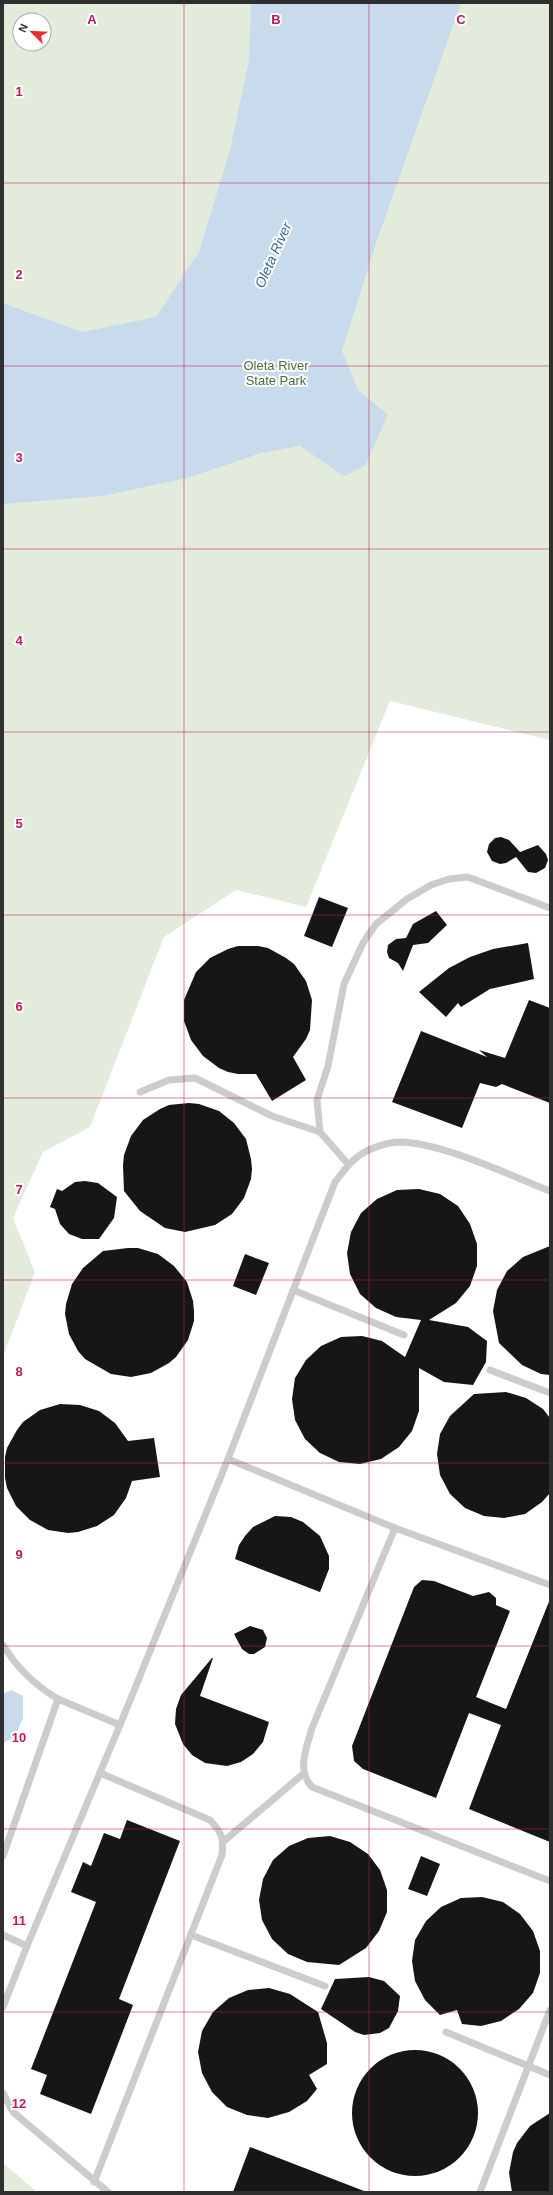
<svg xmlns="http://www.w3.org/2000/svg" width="553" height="2195" viewBox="0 0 553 2195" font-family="Helvetica,sans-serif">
	<rect width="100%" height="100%" fill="#fff"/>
	<g fill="#e3ecdc" fill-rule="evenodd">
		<path d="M3,3H550V740L390,701L306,907L236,890L164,937L90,1127L43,1152L13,1218L35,1272L3,1357ZM20,20H44V44H20Z"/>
		<path d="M3,2163L37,2192H3Z"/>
	</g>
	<g fill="#c8dbec">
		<path d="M251,3H461L375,246L342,351L358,390L388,415L365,466L344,476L300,446L261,453L187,478L103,496L3,504V303L82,332L156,317L199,252L230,150L249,60Z"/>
		<path d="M11,1690L23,1696V1718L15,1737L3,1743V1694Z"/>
	</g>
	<g fill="#161616">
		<path d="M501,837L509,840L520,852L538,845L546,854L548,860L545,868L536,873L528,872L516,857L506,863L500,864L492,861L487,852L489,844L495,838Z"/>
		<path d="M319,897L348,908L332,947L304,936Z"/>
		<path d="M436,911L447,925L428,943L413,945L403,971L398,963L389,958L387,952L388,945L396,939L406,938L413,924Z"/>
		<path d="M528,943L534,979L490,989L461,1007L458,1003L446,1017L419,992L449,968L470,957L493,949Z"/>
		<path d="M238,946H258L268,948L286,958L294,964L306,981L312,1000L310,1030L306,1039L293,1057L306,1080L272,1101L256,1074H238L228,1072L219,1068L203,1056L191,1040L184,1021V1000L196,972L210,958L228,949Z"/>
		<path d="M529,1000L550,1008V1103L502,1084L496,1087L480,1083L462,1128L392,1102L421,1031L487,1057L479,1050L505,1058Z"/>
		<path d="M189,1103L199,1104L219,1111L234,1123L246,1139L251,1159L252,1169L251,1179L244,1198L232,1214L215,1225L185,1232L165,1228L140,1211L124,1191L123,1165L124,1155L131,1136L143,1120L160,1109L169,1105Z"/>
		<path d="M85,1181L98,1183L117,1197L114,1218L99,1239H82L69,1234L60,1224L55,1209L50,1207L57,1189L62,1191L75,1182Z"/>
		<path d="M419,1189L440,1194L458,1206L470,1224L477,1244V1266L470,1286L456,1303L429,1320L468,1327L487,1341L486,1362L473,1385L444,1382L419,1368V1411L412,1431L399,1447L381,1459L360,1464L339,1462L320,1453L305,1439L295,1420L292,1399L295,1378L306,1360L321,1346L341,1337L362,1336L382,1341L405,1357L421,1320L396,1317L376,1308L360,1294L350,1274L347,1253L351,1232L361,1213L377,1199L397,1190Z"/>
		<path d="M550,1246V1375L541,1374L522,1365L499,1343L493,1311L497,1290L507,1271L523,1257Z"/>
		<path d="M128,1248H138L158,1254L174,1266L187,1282L193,1301L194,1311V1321L188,1340L176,1357L169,1363L151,1373L131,1377L111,1374L85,1359L78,1351L69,1334L65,1314L66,1304L72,1284L83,1268L103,1251Z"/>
		<path d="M245,1254L269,1263L256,1295L233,1286Z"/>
		<path d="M506,1392L526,1398L543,1409L550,1418V1493L542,1502L525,1514L504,1518L484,1516L465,1508L450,1494L440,1475L437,1454L440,1434L450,1416L474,1394Z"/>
		<path d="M60,1404L80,1405L99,1411L115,1423L128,1441L154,1438L160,1477L132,1481L126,1498L114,1515L97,1526L78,1532L68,1533L48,1530L30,1520L16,1506L7,1488L5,1478V1457L7,1448L17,1430L23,1422L40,1410Z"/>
		<path d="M275,1516L291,1517L303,1522L320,1536L329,1556V1569L320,1592L235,1559L239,1545L245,1536L253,1527Z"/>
		<path d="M422,1580L434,1581L473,1596L489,1592L496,1598V1605L510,1611L476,1697L506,1709L550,1599V1842L469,1809L501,1725L469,1713L436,1798L363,1769L354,1761L352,1746L414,1587Z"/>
		<path d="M250,1626L263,1630L267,1638L265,1647L254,1654H249L242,1649L234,1634Z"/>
		<path d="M212,1658H213L200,1696L269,1722L263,1742L253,1754L241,1762L227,1766L205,1763L192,1755L183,1744L175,1724L176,1709L181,1695Z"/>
		<path d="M127,1820L180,1841L119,1999L133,2005L91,2114L40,2094L47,2075L31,2069L96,1902L71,1892L83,1862L91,1866L104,1833L120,1839Z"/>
		<path d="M330,1836L350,1842L368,1854L380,1870L387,1890V1912L379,1931L366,1948L339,1965L307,1962L288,1954L272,1939L262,1920L259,1900L263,1879L273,1860L289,1846L308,1838Z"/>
		<path d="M421,1856L440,1864L427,1896L408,1889Z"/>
		<path d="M482,1897L503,1902L520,1914L533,1931L540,1951V1973L533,1993L519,2009L501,2021L481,2026L462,2024L457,2010L440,2015L425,2000L415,1981L412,1961L415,1940L426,1921L441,1907L461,1898Z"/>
		<path d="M369,1977L384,1981L400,1996L398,2011L389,2028L380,2033L364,2035L355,2032L321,2009L335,1979Z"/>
		<path d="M269,1988L290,1994L318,2012L327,2043V2064L309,2075L317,2089L307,2101L289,2112L268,2118L247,2115L227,2107L212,2092L202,2073L198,2052L202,2031L213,2012L229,1998L248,1990Z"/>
		<circle cx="415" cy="2113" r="63"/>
		<path d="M550,2113V2192H512L509,2173L513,2152L517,2143L530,2126Z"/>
		<path d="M250,2147L364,2191L363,2192H233Z"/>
	</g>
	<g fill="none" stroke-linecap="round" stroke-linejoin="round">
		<g stroke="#ccc" stroke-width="7">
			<path d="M140,1092L169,1080L195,1078L272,1116L320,1132"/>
			<path d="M348,1164L320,1132L317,1100L328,1066L344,984L363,943L376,924L407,899L431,885L449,879L468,877L550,908"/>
			<path d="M293,1290L404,1335"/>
			<path d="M490,1370L550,1393"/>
			<path d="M228,1459L395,1528L550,1585"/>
			<path d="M395,1528L312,1728C307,1747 296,1770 312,1787L550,1881"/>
			<path d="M3,1645C17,1668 36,1686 58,1699"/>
			<path d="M224,1841L303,1774"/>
			<path d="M3,1856L58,1699L120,1725"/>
			<path d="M3,1935L27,1946"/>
			<path d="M191,1935L325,1986"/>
			<path d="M3,2007L27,1946L120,1725L228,1459L335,1182C343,1172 349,1162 360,1155C370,1148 388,1142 400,1142C443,1143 509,1175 550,1191"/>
			<path d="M446,2032L550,2075"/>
			<path d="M3,2093L13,2112L108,2192"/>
			<path d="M94,2182L222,1855C224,1838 222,1833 210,1820L100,1773"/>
			<path d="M480,2192L550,2010"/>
		</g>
	</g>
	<path fill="none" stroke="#c2185b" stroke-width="1" stroke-opacity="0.55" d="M184,3V2192M369,3V2192M3,183H550M3,366H550M3,549H550M3,732H550M3,915H550M3,1098H550M3,1280H550M3,1463H550M3,1646H550M3,1829H550M3,2012H550"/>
	<g text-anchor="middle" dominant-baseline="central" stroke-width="4" stroke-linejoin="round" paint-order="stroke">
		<g font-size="13" fill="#4e6b3b" stroke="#fff">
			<text x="276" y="365">Oleta River<tspan x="276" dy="15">State Park</tspan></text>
		</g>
		<g font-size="14" font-style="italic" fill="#3c6991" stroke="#fff">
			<text transform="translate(273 255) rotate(-66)">Oleta River</text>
		</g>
	</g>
	<g font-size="13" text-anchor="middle" font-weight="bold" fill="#c2185b" stroke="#fff" stroke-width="4" stroke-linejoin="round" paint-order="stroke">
		<text x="92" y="24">A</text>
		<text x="276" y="24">B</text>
		<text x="461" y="24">C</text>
		<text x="19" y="96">1</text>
		<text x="19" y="279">2</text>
		<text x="19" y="462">3</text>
		<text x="19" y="645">4</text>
		<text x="19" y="828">5</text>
		<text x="19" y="1011">6</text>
		<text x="19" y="1194">7</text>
		<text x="19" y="1376">8</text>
		<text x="19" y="1559">9</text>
		<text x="19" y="1742">10</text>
		<text x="19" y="1925">11</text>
		<text x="19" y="2108">12</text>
	</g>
	<rect width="553" height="2195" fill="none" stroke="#2f2f2f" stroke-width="8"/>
	<g transform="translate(32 32) rotate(294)"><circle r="19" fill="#ffffff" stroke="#acacac"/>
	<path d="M0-3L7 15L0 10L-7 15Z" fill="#e63130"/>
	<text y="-6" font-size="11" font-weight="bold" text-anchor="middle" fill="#2f2f2f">N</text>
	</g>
</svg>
